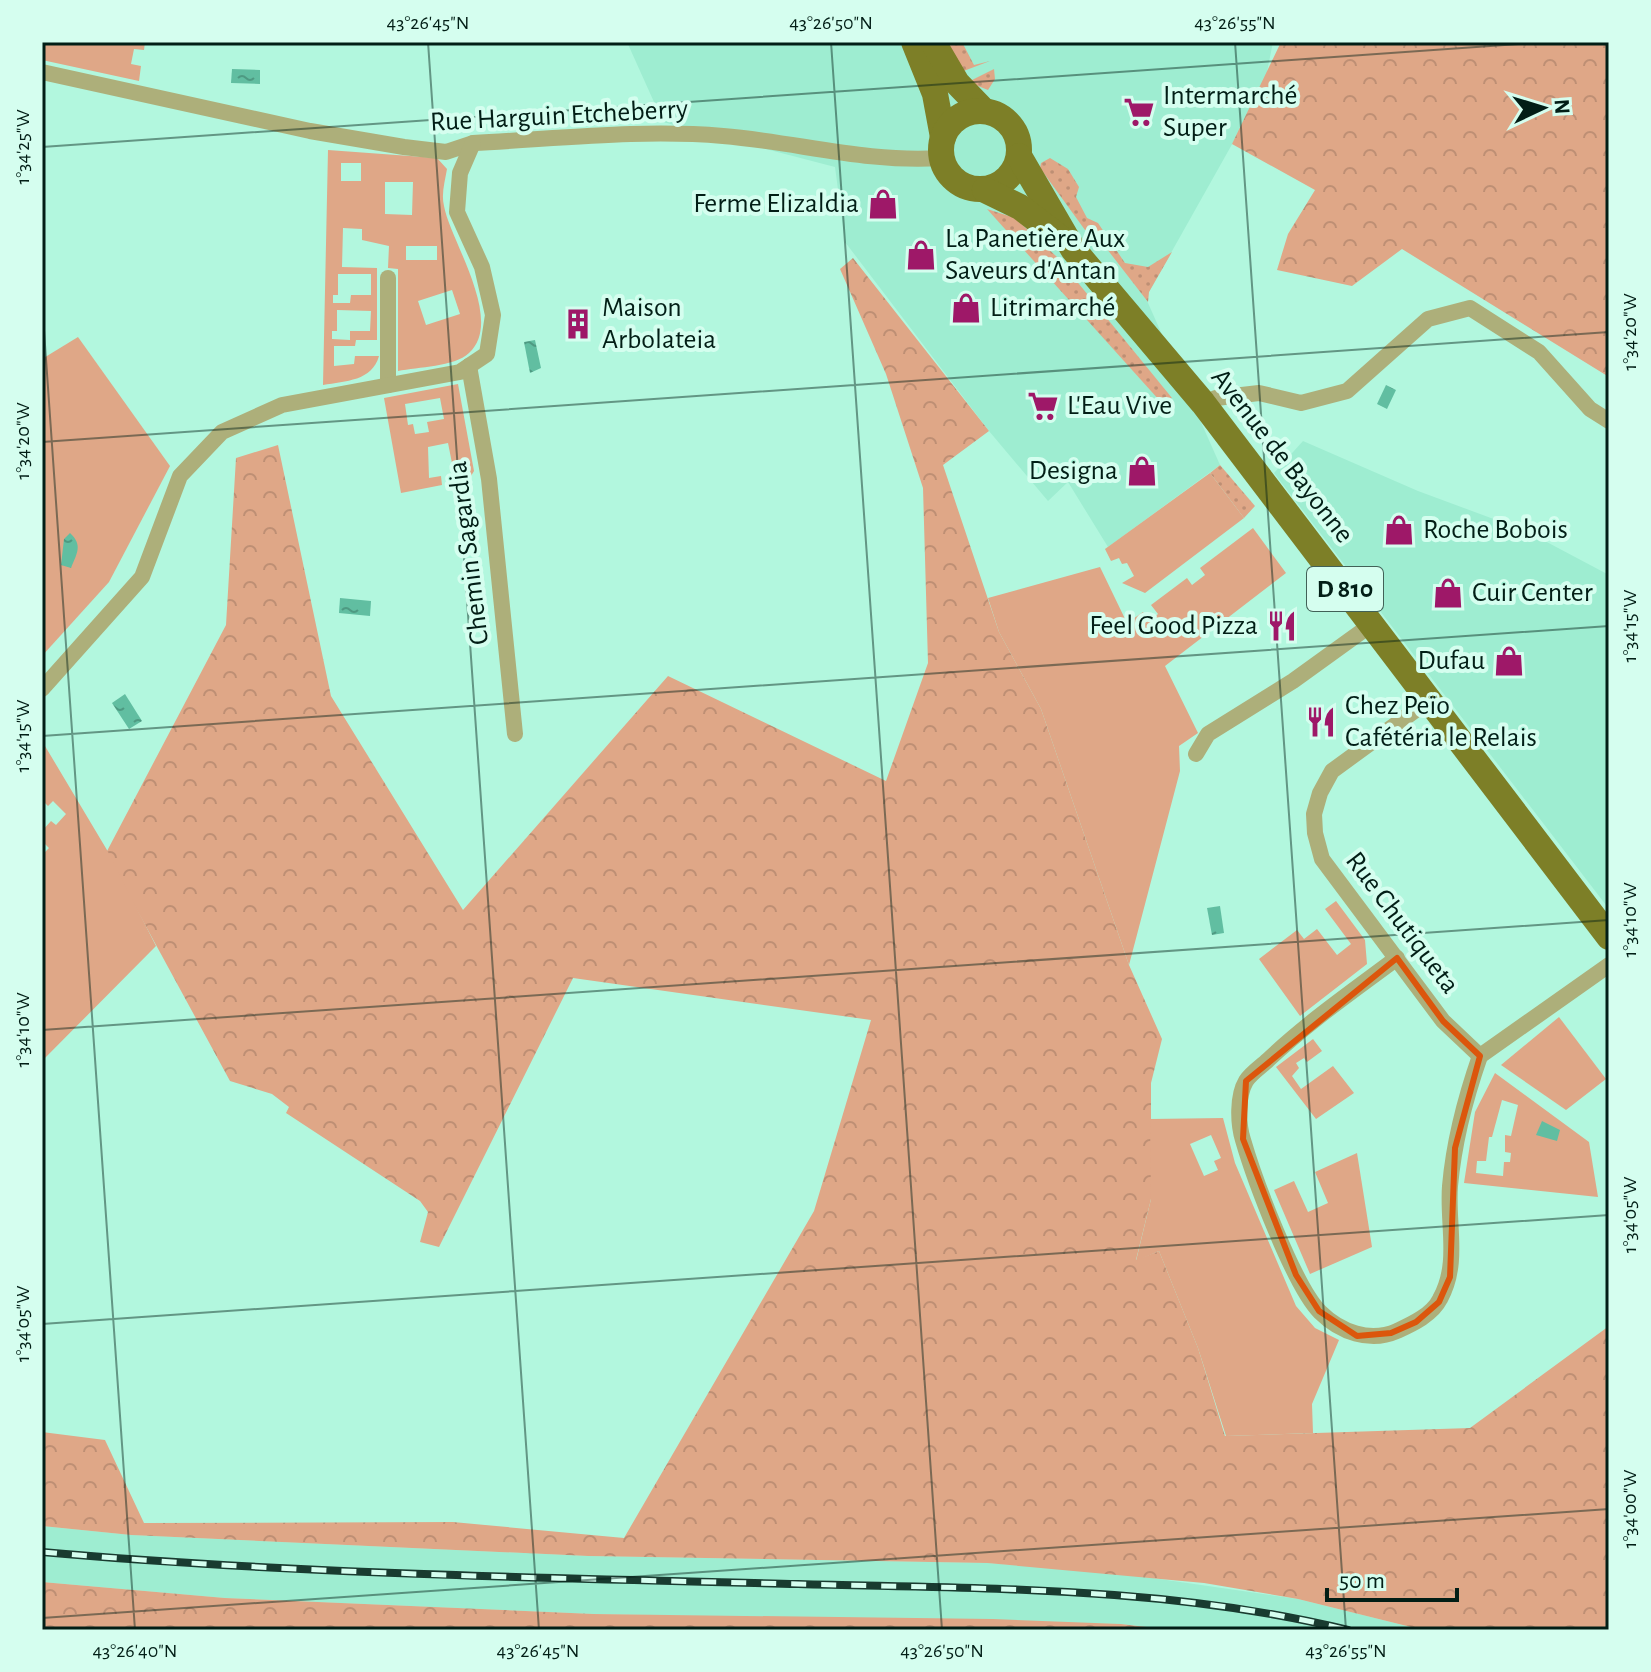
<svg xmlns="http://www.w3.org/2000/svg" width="1651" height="1672" viewBox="0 0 1651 1672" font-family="'Alegreya Sans',sans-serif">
	<defs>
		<pattern id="grass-dots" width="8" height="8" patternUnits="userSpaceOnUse" patternTransform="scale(2)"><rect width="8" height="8" fill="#dfa787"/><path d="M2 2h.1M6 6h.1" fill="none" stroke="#be8f74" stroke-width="1.8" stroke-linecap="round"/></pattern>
		<pattern id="forest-crowns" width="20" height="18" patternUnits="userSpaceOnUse" patternTransform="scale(2)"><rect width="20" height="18" fill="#dfa787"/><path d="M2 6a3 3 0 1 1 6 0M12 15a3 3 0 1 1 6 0" fill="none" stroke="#be8f74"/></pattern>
		<pattern id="water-ripples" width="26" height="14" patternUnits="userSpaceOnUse" patternTransform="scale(2)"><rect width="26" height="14" fill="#61bea1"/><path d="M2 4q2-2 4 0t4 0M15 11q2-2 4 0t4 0" fill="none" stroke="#4e9a82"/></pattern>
	</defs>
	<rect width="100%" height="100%" fill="#b2f7de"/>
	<g fill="#9eedd1">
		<path d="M627,42H1273L1265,82L1244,123L1149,292L1144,294L1220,465L1108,547L1068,482L1048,501L989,431L845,242L835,167L663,122Z"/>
		<path d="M1303,441L1418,491L1526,531L1609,575V909L1274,473Z"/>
		<path d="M42,1526L131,1535L588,1556L987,1563L1118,1573L1298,1599L1423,1630H1172L1121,1624L594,1614L225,1598L42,1582Z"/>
	</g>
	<g fill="url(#grass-dots)">
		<path d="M942,42H962L974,65L990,61L961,72Z"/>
		<path d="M994,69L995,79L988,90L968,82Z"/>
		<path d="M1050,158L1068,169L1079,187L1076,197L1087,218L1098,223L1125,263L1148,267L1172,252L1149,292L1148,302L1093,231L1085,230L1040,168L1041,163Z"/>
		<path d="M987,209L1015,218L1057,257L1172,398L1160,401Z"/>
		<path d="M1220,465L1255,506L1244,518L1210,473Z"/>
	</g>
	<g fill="url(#forest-crowns)">
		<path d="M1281,42H1609V377L1402,249L1352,286L1277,270L1288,234L1315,190L1232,144Z"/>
		<path d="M853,258L989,431L943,465L999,632L1041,709L1129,965L1162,1039L1151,1083V1199L1136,1260L1159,1251L1198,1348L1225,1436L1470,1428L1609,1326V1630H1423L1298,1599L1204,1583L987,1563L588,1556L131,1535L42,1526V1432L105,1440L144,1523L453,1522L624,1538L814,1211L871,1020L573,978L439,1247L420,1242L428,1212L420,1201L286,1113L289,1107L272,1094L230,1081L106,853L226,625L236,458L278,445L331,696L463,910L668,676L886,781L928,663L923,488L886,374L840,269Z"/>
		<path d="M42,1582L225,1598L594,1614L993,1619L1121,1624L1172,1630H42Z"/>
	</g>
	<g fill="#dfa787" fill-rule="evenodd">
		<path d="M42,42H145L144,50L134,49L131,64L141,66L139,81L42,60Z"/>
		<path d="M328,150L437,158L447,169C445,181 441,194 444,206C450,240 505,321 469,353C454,367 418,367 398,371V269L388,268L389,246L362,240V229L343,228L342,267L377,268V340H356L355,346H334V366L354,364L355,356H379C372,381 346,381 323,385ZM341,163H361V181H341ZM385,182H413L412,215L385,214ZM406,246H437V260H406ZM338,274H371V295H351L350,303H333V295H338ZM452,290L460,314L426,325L418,301ZM337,310L371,311L370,331H350V340L332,339V331H337Z"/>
		<path d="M78,337L170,466L109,582L42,656V359Z"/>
		<path d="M458,384L474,471L468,481L456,483L448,443L428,447L429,478L441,476L442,485L401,493L384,398ZM440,398L444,419L427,422L429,432L415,434L413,424L408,425L405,404Z"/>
		<path d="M1210,473L1244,518L1145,593L1122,583L1134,576L1127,563L1122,564L1119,558L1111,561L1105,549Z"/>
		<path d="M1253,528L1286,573L1165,666L1198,733L1179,746L1180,771L1129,965L1041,709L999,632L988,598L1100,567L1127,623L1143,612L1150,621L1158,614L1151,605L1187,578L1192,585L1205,575L1200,568Z"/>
		<path d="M42,741L107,850L156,946L42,1061V855L49,848L42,841V831L51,821L56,825L66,814L53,801L48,806L42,800Z"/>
		<path d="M1336,901L1365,940L1367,964L1300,1016L1259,959L1297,930L1304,939L1317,929L1337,955L1351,944L1325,909Z"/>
		<path d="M1559,1017L1606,1079L1566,1110L1501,1065Z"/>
		<path d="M1313,1039L1322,1051L1307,1062L1304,1058L1296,1063L1299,1068L1292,1076L1301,1089L1333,1066L1354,1093L1316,1119L1276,1067Z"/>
		<path d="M1495,1073L1589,1142L1598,1197L1464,1183L1475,1112ZM1502,1100L1518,1105L1511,1136L1505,1135V1152L1511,1153L1510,1162H1504L1503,1176L1476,1173L1477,1161H1486L1489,1137H1492Z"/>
		<path d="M1223,1118L1235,1163L1296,1306L1315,1328L1339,1340L1312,1404L1313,1433L1226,1436L1198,1348L1159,1251L1136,1261L1151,1199L1150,1119ZM1211,1135L1221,1158L1214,1161L1218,1170L1204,1176L1190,1144Z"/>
		<path d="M1357,1153L1372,1247L1310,1274L1274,1190L1294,1181L1308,1212L1328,1203L1315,1172Z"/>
	</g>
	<g fill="url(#water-ripples)">
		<path d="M232,69L260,70V84L231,83Z"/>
		<path d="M535,340L541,368L530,373L524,342Z"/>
		<path d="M1386,385L1396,390L1387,409L1377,404Z"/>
		<path d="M70,533C83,545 77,553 71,568L61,565L64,539Z"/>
		<path d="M340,598L371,601L370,616L339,613Z"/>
		<path d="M125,694L142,721L129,729L112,703Z"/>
		<path d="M1220,906L1224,933L1212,935L1207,908Z"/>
		<path d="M1542,1121L1560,1130L1557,1141L1536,1135Z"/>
	</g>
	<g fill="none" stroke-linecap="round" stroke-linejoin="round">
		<g stroke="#adaf7a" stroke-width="16">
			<path d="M42,72L310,131L404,147L446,152L473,143C556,139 640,129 723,136C797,142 866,163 941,158"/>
			<path d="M469,366L489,479L515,734"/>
			<path d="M388,385V278"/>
			<path d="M1203,403L1216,398L1259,393L1301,403L1347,391L1428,319L1470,308L1539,352L1590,409L1609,421"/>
			<path d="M42,689L142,577L180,476L222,432L282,405L460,372L487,354L493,315L482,267L457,212L460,173L473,143"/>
			<path d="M1428,701L1332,771L1320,793L1314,814L1315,833L1322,859L1443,1021L1480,1056L1609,965"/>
			<path d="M1196,754L1208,734L1293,681L1372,624"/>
			<path d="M1397,958C1353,991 1308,1022 1268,1060C1262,1066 1251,1073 1246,1081C1237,1096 1238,1124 1243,1140C1254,1178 1294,1286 1320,1312C1340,1332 1370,1343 1397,1331C1412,1324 1432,1315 1440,1299C1460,1263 1447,1225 1450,1186C1454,1141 1465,1099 1480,1056"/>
		</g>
		<g stroke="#7d7f27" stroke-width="26">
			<path d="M914,42L935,94L943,137"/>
			<path d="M933,42L957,83L984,111"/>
			<circle cx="980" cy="150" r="39"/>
			<path d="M1019,156L1073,249L1203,403L1609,937"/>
			<path d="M985,190L1020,207L1059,237"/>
		</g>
		<g stroke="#193b30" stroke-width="8">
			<path id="rail" d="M42,1552C293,1574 546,1578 798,1584C983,1589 1167,1586 1348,1630"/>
		</g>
		<use href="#rail" stroke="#d5feef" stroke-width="5" stroke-dasharray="15" stroke-linecap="butt"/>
	</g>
	<path fill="none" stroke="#dc560c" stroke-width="6" stroke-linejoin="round" d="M1397,958L1443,1021L1480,1056L1455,1148L1450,1277L1439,1302L1416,1322L1391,1333L1357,1336L1319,1311L1296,1275L1243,1139L1246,1081Z"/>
	<path fill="none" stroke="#021e16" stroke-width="2" stroke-opacity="0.45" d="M428,42L539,1630M831,42L942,1630M1235,42L1346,1630M42,147L1549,42M42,302L135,1630M42,442L1609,332M42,736L1609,626M42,1030L1609,920M42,1324L1609,1215M42,1618L1609,1509"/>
	<defs>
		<g id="supermarket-bare" transform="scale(2.4)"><path d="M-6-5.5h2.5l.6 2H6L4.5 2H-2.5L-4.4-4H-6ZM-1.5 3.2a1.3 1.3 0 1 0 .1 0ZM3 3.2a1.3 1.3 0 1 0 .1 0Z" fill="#9e1868" stroke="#d5feef" stroke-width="2.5" paint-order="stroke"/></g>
		<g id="shop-bare" transform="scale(2.4)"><path d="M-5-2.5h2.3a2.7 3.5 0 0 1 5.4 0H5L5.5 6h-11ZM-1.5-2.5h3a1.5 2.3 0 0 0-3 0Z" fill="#9e1868" stroke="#d5feef" stroke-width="2.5" paint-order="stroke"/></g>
		<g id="building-bare" transform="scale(2.4)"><path d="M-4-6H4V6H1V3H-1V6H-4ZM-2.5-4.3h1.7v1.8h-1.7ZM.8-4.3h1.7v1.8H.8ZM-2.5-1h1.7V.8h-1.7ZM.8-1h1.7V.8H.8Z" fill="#9e1868" stroke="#d5feef" stroke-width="2.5" paint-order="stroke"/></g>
		<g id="restaurant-bare" transform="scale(2.4)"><path d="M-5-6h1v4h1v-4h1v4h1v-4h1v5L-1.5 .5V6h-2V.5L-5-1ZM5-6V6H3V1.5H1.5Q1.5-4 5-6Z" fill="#9e1868" stroke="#d5feef" stroke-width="2.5" paint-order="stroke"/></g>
	</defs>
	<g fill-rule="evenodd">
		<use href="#supermarket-bare" x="1139" y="112"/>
		<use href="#shop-bare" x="883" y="204"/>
		<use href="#shop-bare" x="921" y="255"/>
		<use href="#shop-bare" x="966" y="308"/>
		<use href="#building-bare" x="578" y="324"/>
		<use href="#supermarket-bare" x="1043" y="406"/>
		<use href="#shop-bare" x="1142" y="471"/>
		<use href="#shop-bare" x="1399" y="530"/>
		<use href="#shop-bare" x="1448" y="593"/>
		<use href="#restaurant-bare" x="1282" y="626"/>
		<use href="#shop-bare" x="1509" y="661"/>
		<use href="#restaurant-bare" x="1321" y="722"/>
	</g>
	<g text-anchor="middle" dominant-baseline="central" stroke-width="8" stroke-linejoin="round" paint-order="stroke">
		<rect fill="#d5feef" stroke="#416157" stroke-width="2" x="1307" y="567" width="76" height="44" rx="6"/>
		<g font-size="26" font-weight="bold" fill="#021e16">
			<text x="1345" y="589">D 810</text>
		</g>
		<g font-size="28" fill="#021e16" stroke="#d5feef" text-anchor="start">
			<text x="1163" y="96">Intermarché<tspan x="1163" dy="32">Super</tspan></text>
			<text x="859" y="204" text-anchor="end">Ferme Elizaldia</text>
			<text x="945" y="239">La Panetière Aux<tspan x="945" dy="32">Saveurs d'Antan</tspan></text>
			<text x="602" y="308">Maison<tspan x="602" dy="32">Arbolateia</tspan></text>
			<text x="990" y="308">Litrimarché</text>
			<text x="1067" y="406">L'Eau Vive</text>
			<text x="1118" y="471" text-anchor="end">Designa</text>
			<text x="1423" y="530">Roche Bobois</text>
			<text x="1472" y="593">Cuir Center</text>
			<text x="1258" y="626" text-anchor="end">Feel Good Pizza</text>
			<text x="1485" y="661" text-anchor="end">Dufau</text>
			<text x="1345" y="706">Chez Peïo<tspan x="1345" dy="32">Cafétéria le Relais</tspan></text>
		</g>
		<g font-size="28" fill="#021e16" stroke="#d5feef">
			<text transform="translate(559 116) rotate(-3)">Rue Harguin Etcheberry</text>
			<text transform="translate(1282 456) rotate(52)">Avenue de Bayonne</text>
			<text transform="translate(469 553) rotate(-97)">Chemin Sagardia</text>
			<text transform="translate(1402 923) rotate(53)">Rue Chutiqueta</text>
		</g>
	</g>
	<rect width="1651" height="1672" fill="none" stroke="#d5feef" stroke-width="88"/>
	<g transform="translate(1543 108) rotate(86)" stroke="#d5feef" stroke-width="6" paint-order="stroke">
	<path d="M0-6L14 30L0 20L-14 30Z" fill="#021e16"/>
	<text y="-12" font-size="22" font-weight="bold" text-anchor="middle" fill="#021e16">N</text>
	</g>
	<path d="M1327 1588v12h130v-12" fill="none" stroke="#021e16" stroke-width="4"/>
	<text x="1339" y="1588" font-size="24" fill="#021e16" stroke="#d5feef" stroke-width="6" paint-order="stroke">50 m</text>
	<rect x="44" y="44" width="1563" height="1584" fill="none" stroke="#021e16" stroke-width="3"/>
	<g font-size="20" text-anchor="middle" fill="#021e16">
		<text x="428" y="29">43°26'45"N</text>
		<text x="831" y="29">43°26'50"N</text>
		<text x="1235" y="29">43°26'55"N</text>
		<text transform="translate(22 147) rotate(-90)" y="7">1°34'25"W</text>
		<text transform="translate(1629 332) rotate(-90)" y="7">1°34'20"W</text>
		<text transform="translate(22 441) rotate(-90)" y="7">1°34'20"W</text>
		<text transform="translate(1629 626) rotate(-90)" y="7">1°34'15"W</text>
		<text transform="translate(22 736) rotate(-90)" y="7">1°34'15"W</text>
		<text transform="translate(1629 920) rotate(-90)" y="7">1°34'10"W</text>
		<text transform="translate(22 1030) rotate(-90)" y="7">1°34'10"W</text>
		<text transform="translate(1629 1215) rotate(-90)" y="7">1°34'05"W</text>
		<text transform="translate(22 1324) rotate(-90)" y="7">1°34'05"W</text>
		<text transform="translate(1629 1509) rotate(-90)" y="7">1°34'00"W</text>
		<text x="135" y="1657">43°26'40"N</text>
		<text x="538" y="1657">43°26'45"N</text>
		<text x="942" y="1657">43°26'50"N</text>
		<text x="1346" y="1657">43°26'55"N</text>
	</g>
</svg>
